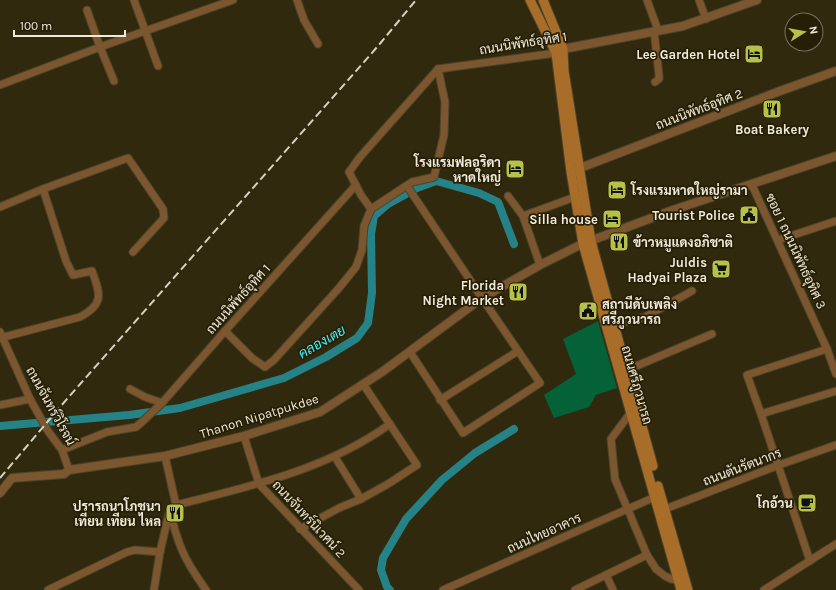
<svg xmlns="http://www.w3.org/2000/svg" width="836" height="590" viewBox="0 0 836 590" font-family="Karla,Sarabun,sans-serif">
	<rect width="100%" height="100%" fill="#30290e"/>
	<path fill="#056238" d="M598,321L617,388L596,395L589,407L554,418L544,395L576,374L563,339Z"/>
	<g fill="none" stroke-linecap="round" stroke-linejoin="round">
		<g stroke="#258287" stroke-width="8">
			<path d="M0,426L129,415L180,408L284,378L326,357L357,338L368,323L372,293L371,234L374,216L388,204L417,188L436,181L479,193L498,202L514,244"/>
			<path d="M390,590L387,587L381,570L383,558L406,519L442,480L475,453L514,429"/>
		</g>
		<g stroke="#4b442b" stroke-width="9">
			<g id="minor">
				<path d="M134,0L158,66"/>
				<path d="M297,0L304,20L318,44"/>
				<path d="M647,0L658,30"/>
				<path d="M699,0L706,19"/>
				<path d="M87,10L100,47L114,81"/>
				<path d="M654,31L659,75V79L655,82"/>
				<path d="M0,85L100,47L233,0"/>
				<path d="M752,185L827,349L836,374"/>
				<path d="M407,186L482,298L540,383L463,433L410,352"/>
				<path d="M508,196L523,216L540,265"/>
				<path d="M0,207L43,189L128,158L163,209L164,218L133,252"/>
				<path d="M371,209L361,195L349,172L360,157L438,69L556,53"/>
				<path d="M371,209L412,182L434,177L444,135L445,102L438,69"/>
				<path d="M523,216L575,197"/>
				<path d="M778,240L836,221"/>
				<path d="M614,325L645,317L692,291"/>
				<path d="M225,331L252,358L265,367L274,360L339,288L356,267L362,250L364,226L371,209"/>
				<path d="M0,332L30,399L48,431L62,450L69,470"/>
				<path d="M0,338L80,317C105,304 100,293 92,271L73,275L66,261L43,189"/>
				<path d="M627,370L712,334"/>
				<path d="M130,389L145,397L162,403"/>
				<path d="M440,400L518,351"/>
				<path d="M0,405L30,399"/>
				<path d="M631,412L611,439L615,479L647,555L656,569L665,576L671,579L678,580"/>
				<path d="M761,414L836,391"/>
				<path d="M244,436L259,484L359,590"/>
				<path d="M62,450L107,432L136,427L143,421L162,403L225,331L356,185"/>
				<path d="M165,456L176,505L170,511C173,524 177,538 182,550C188,565 197,577 206,590"/>
				<path d="M335,457L361,499"/>
				<path d="M176,505C251,486 326,470 390,424"/>
				<path d="M660,511L779,465L836,445"/>
				<path d="M300,529L339,508L361,499L388,484L417,465L363,384"/>
				<path d="M810,561L761,414L747,375L827,349"/>
				<path d="M606,575L613,590"/>
				<path d="M48,590L127,552L135,550L160,552"/>
				<path d="M154,590L160,552L169,513"/>
				<path d="M443,590L655,497"/>
				<path d="M575,590L647,555"/>
				<path d="M764,590L836,544"/>
			</g>
		</g>
		<g stroke="#4b442b" stroke-width="10">
			<g id="tertiary">
				<path d="M557,52L563,49L683,26L757,0"/>
				<path d="M575,170L780,91L836,71"/>
				<path d="M0,493L12,478L64,474L69,470L165,456L244,436L320,412L382,372L482,298L540,265L582,244L673,210L836,156"/>
			</g>
		</g>
		<g stroke="#4b442b" stroke-width="11">
			<g id="secondary">
				<path d="M530,0L556,53L571,172L583,244L681,590"/>
				<path d="M543,0L563,49L564,71L591,241L653,466"/>
				<path d="M658,486L688,590"/>
			</g>
		</g>
		<use href="#minor" stroke="#7b562e" stroke-width="7"/>
		<use href="#tertiary" stroke="#7b562e" stroke-width="8"/>
		<use href="#secondary" stroke="#a86d28" stroke-width="9"/>
		<path stroke="#d7d2c1" stroke-width="2" stroke-dasharray="8 4" stroke-linecap="butt" d="M0,478L60,407L378,46L416,0"/>
	</g>
	<defs>
		<g id="hotel-square" transform="scale(1)"><rect x="-9" y="-9" width="18" height="18" rx="4" fill="#b6c149" stroke="#271f05"/><path d="M-6-4.5h1.5V1H6V5H4.5V3h-9V5H-6ZM-4 0a1.8 1.8 0 1 1 3.6 0ZM.5 0V-2.5h3Q6-2.5 6 0Z" fill="#111"/></g>
		<g id="restaurant-square" transform="scale(1)"><rect x="-9" y="-9" width="18" height="18" rx="4" fill="#b6c149" stroke="#271f05"/><path d="M-5-6h1v4h1v-4h1v4h1v-4h1v5L-1.5 .5V6h-2V.5L-5-1ZM5-6V6H3V1.5H1.5Q1.5-4 5-6Z" fill="#111"/></g>
		<g id="civic-square" transform="scale(1)"><rect x="-9" y="-9" width="18" height="18" rx="4" fill="#b6c149" stroke="#271f05"/><path d="M-.6-6.5H3V-4.5H.6V-3L4-1V1h2V6H-6V1h2V-1L-.6-3ZM-1.2 2.5V6h2.4V2.5Z" fill="#111"/></g>
		<g id="supermarket-square" transform="scale(1)"><rect x="-9" y="-9" width="18" height="18" rx="4" fill="#b6c149" stroke="#271f05"/><path d="M-6-5.5h2.5l.6 2H6L4.5 2H-2.5L-4.4-4H-6ZM-1.5 3.2a1.3 1.3 0 1 0 .1 0ZM3 3.2a1.3 1.3 0 1 0 .1 0Z" fill="#111"/></g>
		<g id="cafe-square" transform="scale(1)"><rect x="-9" y="-9" width="18" height="18" rx="4" fill="#b6c149" stroke="#271f05"/><path d="M-5.5-4.5H6V0H3Q3 3.5 0 3.5H-2.5Q-5.5 3.5-5.5 0ZM3-3.2v2h1.7v-2ZM-6 4.5H4V6H-6Z" fill="#111"/></g>
	</defs>
	<g fill-rule="evenodd">
		<use href="#hotel-square" x="754" y="54"/>
		<use href="#restaurant-square" x="772" y="109"/>
		<use href="#hotel-square" x="515" y="169"/>
		<use href="#hotel-square" x="617" y="190"/>
		<use href="#civic-square" x="749" y="215"/>
		<use href="#hotel-square" x="612" y="219"/>
		<use href="#restaurant-square" x="619" y="242"/>
		<use href="#supermarket-square" x="721" y="269"/>
		<use href="#restaurant-square" x="518" y="292"/>
		<use href="#civic-square" x="588" y="311"/>
		<use href="#cafe-square" x="807" y="503"/>
		<use href="#restaurant-square" x="175" y="513"/>
	</g>
	<g text-anchor="middle" dominant-baseline="central" stroke-width="3.5" stroke-linejoin="round" paint-order="stroke">
		<g font-size="13" fill="#efeadb" stroke="#271f05">
			<text transform="translate(523 43) rotate(-9)">ถนนนิพัทธ์อุทิศ 1</text>
			<text transform="translate(699 109) rotate(-21)">ถนนนิพัทธ์อุทิศ 2</text>
			<text transform="translate(796 251) rotate(65)">ซอย 1 ถนนนิพัทธ์อุทิศ 3</text>
			<text transform="translate(238 299) rotate(-48)">ถนนนิพัทธ์อุทิศ 1</text>
			<text transform="translate(637 385) rotate(74)">ถนนศรีภูวนารถ</text>
			<text transform="translate(51 406) rotate(61)">ถนนจันทร์วิโรจน์</text>
			<text transform="translate(259 416) rotate(-17)">Thanon Nipatpukdee</text>
			<text transform="translate(742 467) rotate(-21)">ถนนตันรัตนากร</text>
			<text transform="translate(309 519) rotate(47)">ถนนจันทร์นิเวศน์ 2</text>
			<text transform="translate(544 533) rotate(-24)">ถนนไทยอาคาร</text>
		</g>
		<g font-size="13" font-weight="bold" fill="#efeadb" stroke="#271f05" text-anchor="end">
			<text x="740" y="54">Lee Garden Hotel</text>
			<text x="772" y="129" text-anchor="middle">Boat Bakery</text>
			<text x="501" y="162">โรงแรมฟลอริดา<tspan x="501" dy="15">หาดใหญ่</tspan></text>
			<text x="631" y="190" text-anchor="start">โรงแรมหาดใหญ่รามา</text>
			<text x="735" y="215">Tourist Police</text>
			<text x="598" y="219">Silla house</text>
			<text x="633" y="242" text-anchor="start">ข้าวหมูแดงอภิชาติ</text>
			<text x="707" y="262">Juldis<tspan x="707" dy="15">Hadyai Plaza</tspan></text>
			<text x="504" y="285">Florida<tspan x="504" dy="15">Night Market</tspan></text>
			<text x="602" y="304" text-anchor="start">สถานีดับเพลิง<tspan x="602" dy="15">ศรีภูวนารถ</tspan></text>
			<text x="793" y="503">โกอ้วน</text>
			<text x="161" y="506">ปรารถนาโภชนา<tspan x="161" dy="15">เทียน เทียน ไหล</tspan></text>
		</g>
		<g font-size="14" font-style="italic" fill="#44eff9" stroke="#271f05">
			<text transform="translate(322 342) rotate(-30)">คลองเตย</text>
		</g>
	</g>
	<g transform="translate(804 32) rotate(79)"><circle r="19" fill="#271f05" stroke="#77705b"/>
	<path d="M0-3L7 15L0 10L-7 15Z" fill="#b6c149"/>
	<text y="-6" font-size="11" font-weight="bold" text-anchor="middle" fill="#efeadb">N</text>
	</g>
	<path d="M14 30v6h111v-6" fill="none" stroke="#efeadb" stroke-width="2"/>
	<text x="20" y="30" font-size="12" fill="#efeadb" stroke="#271f05" stroke-width="3" paint-order="stroke">100 m</text>
</svg>
